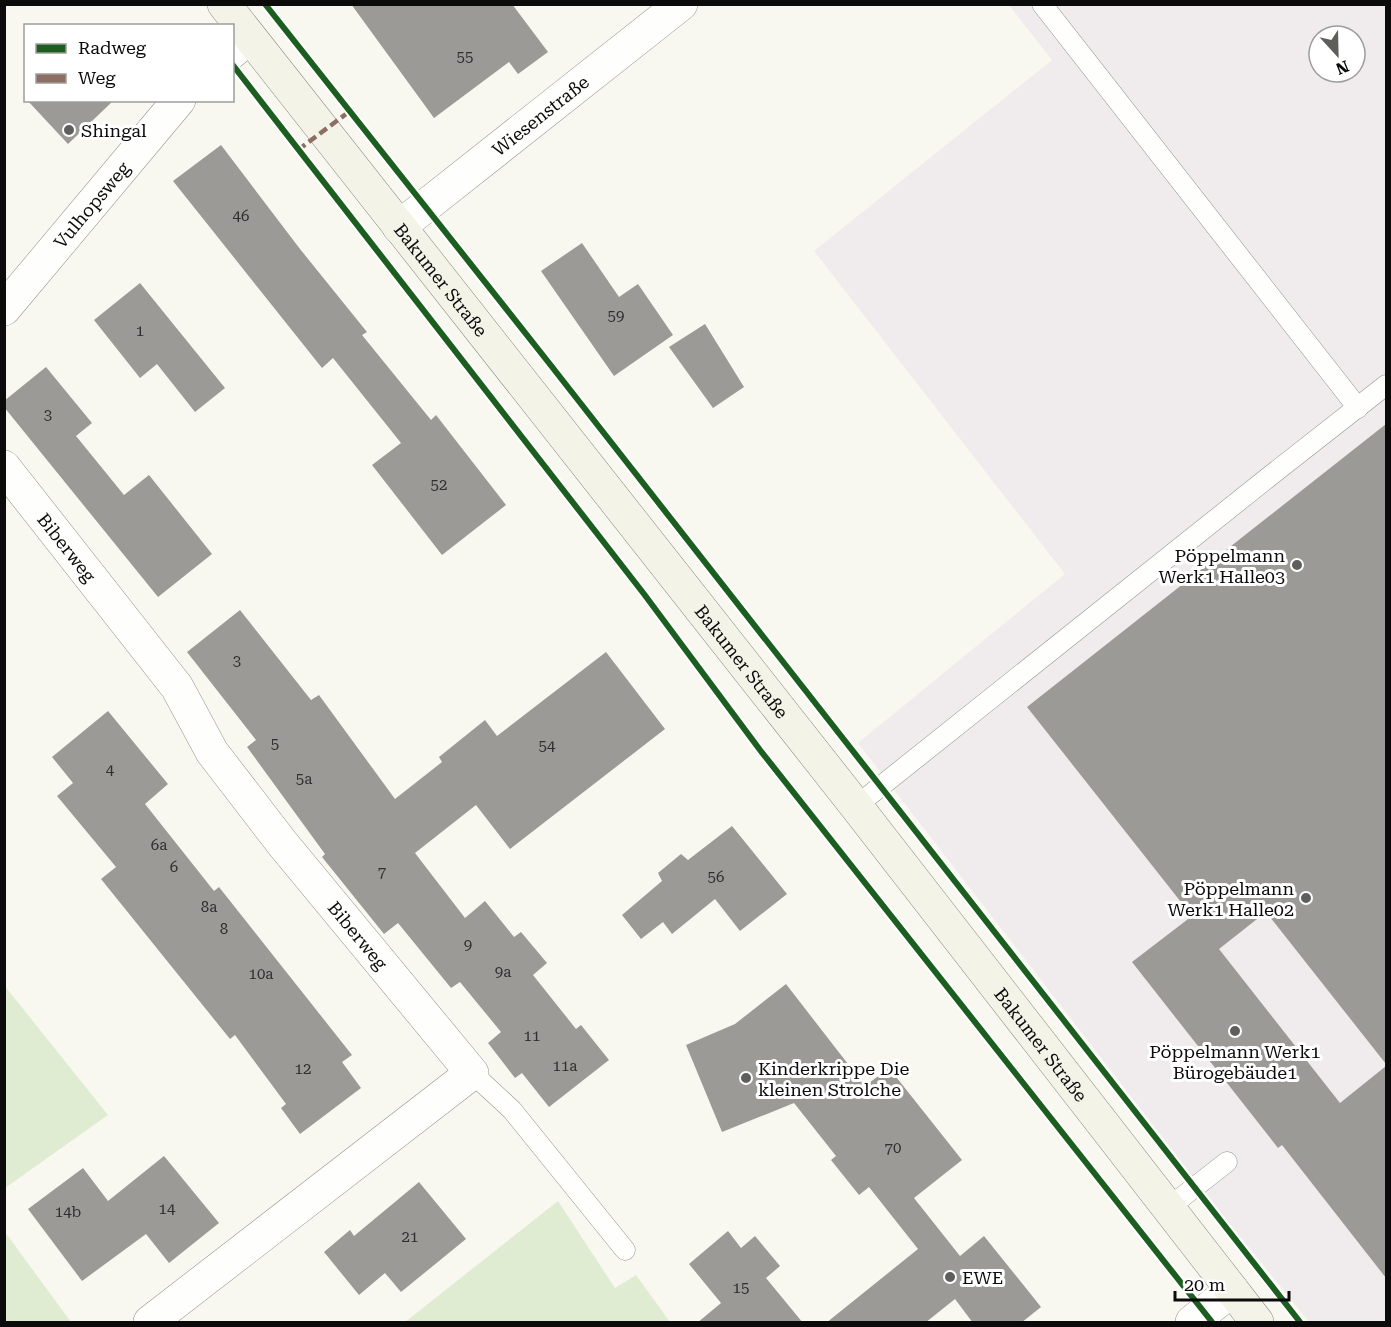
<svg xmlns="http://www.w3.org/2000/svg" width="1391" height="1327" viewBox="0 0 1391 1327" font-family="'Roboto Serif',serif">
	<rect width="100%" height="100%" fill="#f9f8f0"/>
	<path fill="#f0ebec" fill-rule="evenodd" d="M1009,5H1386V1322H1309L1211,1200L858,743L1065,574L814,251L1052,60ZM1319,36H1355V72H1319Z"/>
	<g fill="#e0ecd2">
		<path d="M4,985L108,1115L5,1188H4Z"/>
		<path d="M558,1201L615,1288L636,1275L670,1322H405Z"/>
		<path d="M5,1232L71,1322H5Z"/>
	</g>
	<g fill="#9c9a96">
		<path d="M351,4H512L548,52L518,74L509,62L434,118Z"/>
		<path d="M27,100H114L68,144Z"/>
		<path d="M221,145L300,249L367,332L362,335L431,420L436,415L506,505L442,555L372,465L401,443L333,358L322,368L173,181Z"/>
		<path d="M582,243L619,297L638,284L673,335L614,376L541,271Z"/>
		<path d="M140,283L225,388L195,412L157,364L140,378L94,320Z"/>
		<path d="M705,324L744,387L713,408L669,347Z"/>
		<path d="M46,367L92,423L76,436L124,495L149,475L212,554L158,597L4,407V401Z"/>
		<path d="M1386,424V1064L1266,912L1219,949L1340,1103L1386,1066V1278L1282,1145L1278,1148L1132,962L1192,916L1027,707Z"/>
		<path d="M240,610L311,700L319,695L395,799L442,762L439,757L485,720L497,736L606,652L665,729L510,849L476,805L415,853L465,918L485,901L514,937L521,932L547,963L533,975L576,1029L581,1025L609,1060L549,1107L522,1073L515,1078L488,1043L501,1032L460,982L451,988L398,923L384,934L322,857L325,854L247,747L256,740L187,652Z"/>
		<path d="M108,711L168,784L145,804L214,891L219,887L352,1055L342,1062L361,1088L300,1134L281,1108L286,1104L235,1035L230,1039L101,879L116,867L57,796L73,783L52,757Z"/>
		<path d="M732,826L787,894L740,931L715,899L672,934L663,922L641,939L622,915L662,881L658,873L681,854L688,860Z"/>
		<path d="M786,984L865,1086L889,1068L962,1160L914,1198L960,1256L984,1236L1041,1307L1021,1323H973L955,1299L925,1323H826L918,1249L869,1187L859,1195L831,1160L836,1156L794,1103L722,1132L686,1045L735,1024Z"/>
		<path d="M164,1156L219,1223L169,1263L146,1234L82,1281L28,1209L83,1168L108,1201Z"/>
		<path d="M419,1182L466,1239L401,1292L385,1273L359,1295L324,1252L350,1230L354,1236Z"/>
		<path d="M728,1231L741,1248L755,1236L780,1266L766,1278L803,1323H697L721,1303L689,1264Z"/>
	</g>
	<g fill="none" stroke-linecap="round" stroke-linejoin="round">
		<g stroke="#92928e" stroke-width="21">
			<g id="service">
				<path d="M1042,4L1358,408"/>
				<path d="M856,806L1270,476L1386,385"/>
				<path d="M472,1073L512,1110L625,1250"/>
				<path d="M1168,1208L1227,1162"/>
			</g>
		</g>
		<g stroke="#92928e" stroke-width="34">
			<g id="minor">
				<path d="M232,52L249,37"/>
				<path id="s1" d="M399,227L681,4"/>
				<path id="s2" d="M4,309L179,100"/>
				<path id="s3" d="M4,467L177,687L212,752L282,843L472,1073L150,1322"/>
				<path d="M1192,1322L1232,1290"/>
			</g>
		</g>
		<g stroke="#898885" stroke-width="34">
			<g id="secondary">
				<path id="s4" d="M224,4L856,806L1257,1322"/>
			</g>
		</g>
		<use href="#service" stroke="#fefefd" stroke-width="20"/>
		<use href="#minor" stroke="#fefefd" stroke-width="33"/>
		<use href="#secondary" stroke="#f3f3e8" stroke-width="33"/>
		<path stroke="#8d6e63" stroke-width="4.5" stroke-dasharray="9 4.5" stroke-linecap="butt" d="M298,150L350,111"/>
		<g stroke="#fff" stroke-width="10">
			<g id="cycleway">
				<path d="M265,4L549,363L1300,1322"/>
				<path d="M232,64L644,594L760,750L1212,1322"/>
			</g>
		</g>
		<use href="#cycleway" stroke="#1b5e20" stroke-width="6"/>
	</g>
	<g fill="#5e5e5b" stroke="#fff" stroke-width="2">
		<circle cx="69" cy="130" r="6"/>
		<circle cx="1297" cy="565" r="6"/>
		<circle cx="1306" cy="898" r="6"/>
		<circle cx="1235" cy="1031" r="6"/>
		<circle cx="746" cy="1078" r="6"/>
		<circle cx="950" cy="1277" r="6"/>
	</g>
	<g text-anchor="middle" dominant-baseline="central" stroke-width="6" stroke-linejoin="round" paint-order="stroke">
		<g font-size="15" fill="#2f2f2e">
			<text x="465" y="57">55</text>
			<text x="241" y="216">46</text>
			<text x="616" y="316">59</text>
			<text x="140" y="331">1</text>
			<text x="48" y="415">3</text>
			<text x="439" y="485">52</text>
			<text x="237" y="661">3</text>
			<text x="275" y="744">5</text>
			<text x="547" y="746">54</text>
			<text x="110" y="770">4</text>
			<text x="304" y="779">5a</text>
			<text x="159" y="845">6a</text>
			<text x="174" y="867">6</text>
			<text x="382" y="872">7</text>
			<text x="716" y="877">56</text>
			<text x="209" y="907">8a</text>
			<text x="224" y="929">8</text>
			<text x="468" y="945">9</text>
			<text x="503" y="972">9a</text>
			<text x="261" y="974">10a</text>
			<text x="532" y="1036">11</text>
			<text x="565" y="1066">11a</text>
			<text x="303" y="1069">12</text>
			<text x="893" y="1148">70</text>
			<text x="167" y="1209">14</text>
			<text x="68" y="1212">14b</text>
			<text x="410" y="1237">21</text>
			<text x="741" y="1288">15</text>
		</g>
		<g font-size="18" fill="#0b0b0b" stroke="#fff">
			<text stroke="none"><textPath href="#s1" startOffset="180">Wiesenstraße</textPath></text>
			<text stroke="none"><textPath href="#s2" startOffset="136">Vulhopsweg</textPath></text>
			<text stroke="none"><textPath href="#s4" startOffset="351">Bakumer Straße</textPath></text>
			<text stroke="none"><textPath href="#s3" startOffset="102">Biberweg</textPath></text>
			<text stroke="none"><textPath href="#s4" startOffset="837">Bakumer Straße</textPath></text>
			<text stroke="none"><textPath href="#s3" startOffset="588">Biberweg</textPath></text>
			<text stroke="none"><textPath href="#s4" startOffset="1323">Bakumer Straße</textPath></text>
		</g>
		<g font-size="18" fill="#0b0b0b" stroke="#fff" text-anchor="start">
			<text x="81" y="130">Shingal</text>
			<text x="1285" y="555" text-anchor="end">Pöppelmann<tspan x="1285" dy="21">Werk1 Halle03</tspan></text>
			<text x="1294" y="888" text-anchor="end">Pöppelmann<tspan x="1294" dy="21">Werk1 Halle02</tspan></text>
			<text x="1235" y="1051" text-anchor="middle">Pöppelmann Werk1<tspan x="1235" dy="21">Bürogebäude1</tspan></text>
			<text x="758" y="1068">Kinderkrippe Die<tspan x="758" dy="21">kleinen Strolche</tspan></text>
			<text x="962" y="1277">EWE</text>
		</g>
	</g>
	<rect width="1391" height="1327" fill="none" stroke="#0b0b0b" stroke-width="12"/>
	<rect x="24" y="24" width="210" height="78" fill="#ffffff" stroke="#9d9d9d" stroke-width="1.5"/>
	<rect x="36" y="44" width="30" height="9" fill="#1b5e20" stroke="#9d9d9d" stroke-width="1.5"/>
	<text x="78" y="54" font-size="18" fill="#0b0b0b">Radweg</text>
	<rect x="36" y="74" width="30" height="9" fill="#8d6e63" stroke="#9d9d9d" stroke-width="1.5"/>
	<text x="78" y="84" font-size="18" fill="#0b0b0b">Weg</text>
	<g transform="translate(1337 54) rotate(158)"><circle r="28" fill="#ffffff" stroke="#9d9d9d" stroke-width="1.5"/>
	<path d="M0-4.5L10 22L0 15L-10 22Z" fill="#5e5e5b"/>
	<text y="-9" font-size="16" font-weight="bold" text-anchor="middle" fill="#0b0b0b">N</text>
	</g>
	<path d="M1175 1291v9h114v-9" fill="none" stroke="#0b0b0b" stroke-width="3"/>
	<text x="1184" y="1291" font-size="18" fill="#0b0b0b" stroke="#ffffff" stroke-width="4.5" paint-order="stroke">20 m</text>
</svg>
